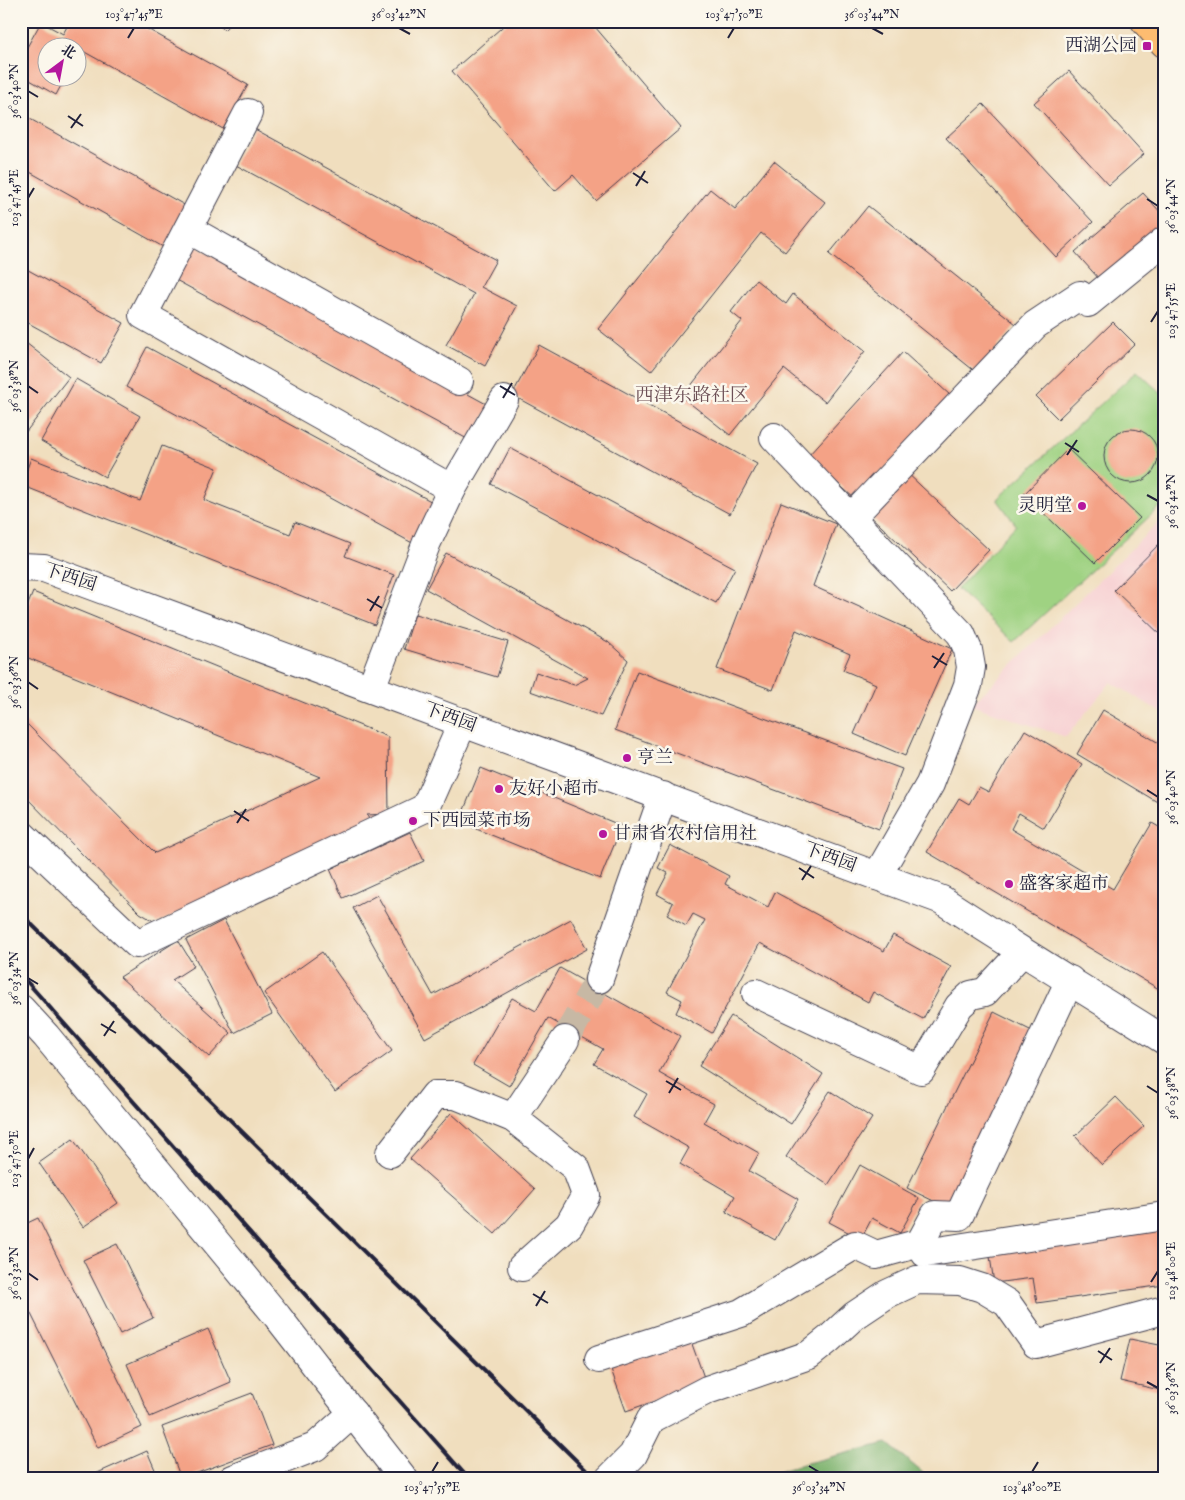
<svg xmlns="http://www.w3.org/2000/svg" width="1185" height="1500" viewBox="0 0 1185 1500" font-family="'IM FELL English','Noto Serif SC',serif">
	<rect width="100%" height="100%" fill="#fbf7ec"/>
	<filter id="ink" filterUnits="userSpaceOnUse"><feTurbulence type="fractalNoise" baseFrequency=".02" numOctaves="2"/><feDisplacementMap in="SourceGraphic" scale="10" xChannelSelector="R" yChannelSelector="G"/><feConvolveMatrix kernelMatrix="1 2 1 2 8 2 1 2 1" color-interpolation-filters="sRGB"/></filter>
	<filter id="wash" filterUnits="userSpaceOnUse"><feTurbulence type="fractalNoise" baseFrequency=".0096" numOctaves="4" result="noise"/><feDisplacementMap in="SourceGraphic" scale="20" xChannelSelector="R" yChannelSelector="G"/><feGaussianBlur stdDeviation="1.12" result="paint"/><feColorMatrix in="noise" values="0 0 0 0 0 0 0 0 0 0 0 0 0 0 0 0 0 1.4 0 .05"/><feComposite in="paint" operator="in"/></filter>
	<g filter="url(#wash)">
		<rect width="100%" height="100%" fill="#f0debe"/>
		<path fill="#f7cfd2" d="M1164,517V714L1111,682L1066,737L971,705Z"/>
		<path fill="#9fd282" stroke="#607a5e" d="M1137,371L1164,396V503L1014,642L957,589L1016,525L997,499Z"/>
		<path fill="#7fb470" stroke="#506b56" d="M887,1443L923,1473L910,1479H757L803,1464Z"/>
		<g id="blocks">
			<g fill="#f4a286">
				<path d="M70,21H133L248,85L223,129L81,50L78,56V48H48V78H65L56,95L21,75V58L41,22L63,34Z"/>
				<path d="M216,21H233L224,30Z"/>
				<path d="M509,21H590L681,128L596,201L573,175L555,191L452,71Z"/>
				<path d="M1069,71L1144,154L1109,185L1034,103Z"/>
				<path d="M983,104L1093,222L1056,257L946,138Z"/>
				<path d="M21,114L188,207L165,248L21,167Z"/>
				<path d="M253,128L496,260L481,287L517,306L485,366L446,345L474,294L234,164Z"/>
				<path d="M774,161L825,202L785,252L761,233L651,371L598,329L710,189L735,209Z"/>
				<path d="M1143,193L1164,216V225L1100,280L1075,252Z"/>
				<path d="M868,206L1016,324L977,373L829,254Z"/>
				<path d="M193,245L490,406L471,441L174,279Z"/>
				<path d="M21,266L124,323L101,363L21,319Z"/>
				<path d="M756,280L786,304L793,294L865,351L825,402L784,369L730,435L682,397L742,321L731,312Z"/>
				<path d="M1113,322L1135,344L1058,419L1036,397Z"/>
				<path d="M21,339L69,377L21,438Z"/>
				<path d="M539,345L757,464L730,514L512,395Z"/>
				<path d="M147,347L438,505L416,545L126,387Z"/>
				<path d="M903,352L951,396L856,500L808,456Z"/>
				<path d="M76,379L140,416L105,477L41,441Z"/>
				<circle cx="1131" cy="456" r="27"/>
				<path d="M162,446L217,468L204,500L290,534L295,522L350,544L345,556L394,575L375,625L21,485L31,458L140,501Z"/>
				<path d="M510,448L735,568L716,603L491,484Z"/>
				<path d="M1068,449L1140,518L1095,563L1024,494Z"/>
				<path d="M904,470L989,550L950,591L865,511Z"/>
				<path d="M781,502L836,524L813,586L952,649L905,756L854,734L876,684L843,670L850,654L796,630L773,690L717,669Z"/>
				<path d="M1164,539V638L1114,590Z"/>
				<path d="M446,553L608,642L628,660L601,716L530,691L536,672L574,685L588,678L426,589Z"/>
				<path d="M33,592L388,737L389,814L367,815L371,824L157,923L140,913L21,792V718L155,853L320,777L21,655V611L25,612Z"/>
				<path d="M415,614L508,642L497,677L404,649Z"/>
				<path d="M637,671L902,769L879,829L615,730Z"/>
				<path d="M1103,710L1164,746V806L1077,754Z"/>
				<path d="M1025,730L1082,764L1044,828L1019,813L1011,829L1113,889L1152,823L1164,830V992L927,852L959,798L969,804L979,787L989,792Z"/>
				<path d="M481,768L622,826L600,879L459,822Z"/>
				<path d="M410,832L424,861L343,898L330,869Z"/>
				<path d="M670,845L729,876L725,884L768,907L775,892L884,951L893,935L951,967L923,1019L873,992L868,1002L760,943L712,1033L676,1013L682,1000L667,992L705,920L693,914L686,926L667,915L673,903L657,894L668,873L658,868Z"/>
				<path d="M377,895L433,995L571,919L587,949L425,1038L353,908Z"/>
				<path d="M224,920L272,1014L234,1033L186,940Z"/>
				<path d="M178,940L194,966L172,980L231,1033L209,1057L120,977Z"/>
				<path d="M322,952L392,1051L335,1092L264,993Z"/>
				<path d="M560,968L680,1036L659,1073L714,1104L704,1122L759,1153L749,1171L798,1199L775,1240L726,1212L735,1196L680,1164L689,1148L634,1117L647,1094L594,1064L603,1049L548,1018L509,1086L473,1065L512,998L536,1011Z"/>
				<path d="M994,1012L1038,1034L950,1209L907,1188Z"/>
				<path d="M731,1016L823,1074L791,1124L699,1066Z"/>
				<path d="M830,1091L872,1118L828,1185L786,1157Z"/>
				<path d="M1116,1097L1144,1126L1102,1165L1075,1136Z"/>
				<path d="M451,1113L535,1189L495,1234L410,1159Z"/>
				<path d="M73,1139L118,1203L83,1227L39,1163Z"/>
				<path d="M860,1165L919,1198L900,1233L872,1218L861,1239L829,1222Z"/>
				<path d="M38,1218L142,1427L98,1448L21,1294V1226Z"/>
				<path d="M1164,1224V1285L1037,1303L1033,1278L994,1283L989,1250Z"/>
				<path d="M117,1244L153,1318L120,1334L83,1260Z"/>
				<path d="M208,1329L231,1382L150,1417L127,1364Z"/>
				<path d="M688,1333L706,1383L626,1411L608,1361Z"/>
				<path d="M1130,1339L1164,1346V1391L1120,1381Z"/>
				<path d="M252,1393L272,1445L181,1479L162,1427Z"/>
				<path d="M147,1451L159,1479H84Z"/>
			</g>
		</g>
	</g>
	<g filter="url(#ink)">
		<use href="#blocks" fill-opacity="0" stroke="#413e4f" stroke-width="1"/>
		<g fill="none" stroke-linecap="round" stroke-linejoin="round">
			<path stroke="#c7b8a4" stroke-width="28" stroke-dasharray="28 14" stroke-linecap="butt" d="M565,1040L599,979"/>
			<g stroke="#413e4f" stroke-width="30">
				<g id="minor">
					<path d="M248,113L143,315L452,489"/>
					<path d="M188,229L459,381"/>
					<path d="M774,437L961,634L968,650L971,667L968,685L930,784L877,876"/>
					<path d="M851,518L1035,325L1080,295L1088,303L1164,241"/>
					<path d="M21,567L44,568L942,900C1015,948 1090,993 1164,1040"/>
					<path d="M371,688L427,542L452,489L504,400"/>
					<path d="M21,834L137,944L425,808L463,722"/>
					<path d="M599,979L663,796"/>
					<path d="M756,993L921,1070L959,1006L971,995L985,992L1021,953"/>
					<path d="M21,1009L46,1036L277,1316L404,1479"/>
					<path d="M513,1118L565,1040"/>
					<path d="M390,1153L435,1095H456L513,1118L576,1168L586,1195L569,1225L522,1267"/>
					<path d="M920,1243L925,1253L1164,1216"/>
					<path d="M599,1359L741,1313L855,1245L876,1255L920,1243L935,1215L959,1216L1070,980"/>
					<path d="M233,1479L315,1447L353,1413"/>
					<path d="M609,1479L633,1455L651,1419L707,1390L809,1355L829,1339L854,1316L887,1294L917,1280L960,1281L982,1288L1007,1303L1036,1344L1164,1310"/>
				</g>
			</g>
			<g stroke="#413e4f" stroke-width="30">
				<path id="major" d="M1145,21L1164,43"/>
			</g>
			<use href="#minor" stroke="#fff" stroke-width="28"/>
			<use href="#major" stroke="#fdbc70" stroke-width="28"/>
			<g stroke="#22223b" stroke-width="4">
				<path d="M21,914L590,1474"/>
				<path d="M21,975L469,1479"/>
			</g>
		</g>
	</g>
	<path fill="none" stroke="#22223b" stroke-width="2" d="M399,28L410,34M872,28L883,34M128,38L134,28M728,38L734,28M28,91L38,97M68,116L83,126M71,128L81,114M633,173L648,183M636,186L645,171M28,198L34,188M1147,199L1158,206M1151,322L1158,311M28,386L38,393M500,386L515,395M503,398L512,383M1065,443L1079,452M1067,455L1077,440M1147,495L1158,501M367,599L382,608M370,611L379,596M932,656L947,665M934,668L944,653M28,682L38,689M1147,790L1158,797M234,811L249,821M237,823L246,809M799,868L814,878M802,880L811,866M28,978L38,984M101,1024L116,1033M104,1036L114,1021M666,1081L681,1090M1147,1086L1158,1093M669,1093L678,1078M28,1159L34,1148M28,1273L38,1280M1151,1282L1158,1271M533,1294L548,1303M536,1306L545,1291M1098,1351L1112,1360M1100,1363L1110,1348M1147,1382L1158,1388M809,1466L819,1472M432,1472L438,1462M1032,1472L1038,1462"/>
	<g fill="#b5179e" stroke="#fbf7ec" stroke-width="2">
		<rect x="1142" y="41" width="10" height="10" rx="2.5"/>
		<circle cx="1082" cy="506" r="5"/>
		<circle cx="627" cy="758" r="5"/>
		<circle cx="499" cy="789" r="5"/>
		<circle cx="413" cy="821" r="5"/>
		<circle cx="603" cy="834" r="5"/>
		<circle cx="1009" cy="884" r="5"/>
	</g>
	<g text-anchor="middle" dominant-baseline="central" stroke-width="5" stroke-linejoin="round" paint-order="stroke">
		<g font-size="18" fill="#22223b" stroke="#fbf7ec" text-anchor="start">
			<text x="1137" y="46" text-anchor="end">西湖公园</text>
			<text x="1072" y="506" text-anchor="end">灵明堂</text>
			<text x="637" y="758">亨兰</text>
			<text x="509" y="789">友好小超市</text>
			<text x="423" y="821">下西园菜市场</text>
			<text x="613" y="834">甘肃省农村信用社</text>
			<text x="1019" y="884">盛客家超市</text>
		</g>
		<g font-size="18" fill="#22223b" stroke="#fbf7ec">
			<text transform="translate(70 578) rotate(18)">下西园</text>
			<text transform="translate(450 718) rotate(20)">下西园</text>
			<text transform="translate(830 858) rotate(20)">下西园</text>
		</g>
		<g font-size="19" fill="#6c4f55" stroke="#fbf7ec">
			<text x="692" y="396">西津东路社区</text>
		</g>
	</g>
	<rect width="1185" height="1500" fill="none" stroke="#fbf7ec" stroke-width="55"/>
	<g transform="translate(62 62) rotate(32)"><circle r="24" fill="#fbf7ec" stroke="#a4a2a5"/>
	<path d="M0-4L9 19L0 12L-9 19Z" fill="#b5179e"/>
	<text y="-8" font-size="14" font-weight="bold" text-anchor="middle" fill="#22223b">北</text>
	</g>
	<rect x="28" y="28" width="1130" height="1444" fill="none" stroke="#22223b" stroke-width="2"/>
	<g font-size="12" text-anchor="middle" fill="#22223b">
		<text x="134" y="18">103°47'45"E</text>
		<text x="399" y="18">36°03'42"N</text>
		<text x="734" y="18">103°47'50"E</text>
		<text x="872" y="18">36°03'44"N</text>
		<text transform="translate(14 91) rotate(-90)" y="4">36°03'40"N</text>
		<text transform="translate(14 198) rotate(-90)" y="4">103°47'45"E</text>
		<text transform="translate(1171 206) rotate(-90)" y="4">36°03'44"N</text>
		<text transform="translate(1171 311) rotate(-90)" y="4">103°47'55"E</text>
		<text transform="translate(14 386) rotate(-90)" y="4">36°03'38"N</text>
		<text transform="translate(1171 501) rotate(-90)" y="4">36°03'42"N</text>
		<text transform="translate(14 682) rotate(-90)" y="4">36°03'36"N</text>
		<text transform="translate(1171 797) rotate(-90)" y="4">36°03'40"N</text>
		<text transform="translate(14 978) rotate(-90)" y="4">36°03'34"N</text>
		<text transform="translate(1171 1093) rotate(-90)" y="4">36°03'38"N</text>
		<text transform="translate(14 1159) rotate(-90)" y="4">103°47'50"E</text>
		<text transform="translate(1171 1271) rotate(-90)" y="4">103°48'00"E</text>
		<text transform="translate(14 1273) rotate(-90)" y="4">36°03'32"N</text>
		<text transform="translate(1171 1388) rotate(-90)" y="4">36°03'36"N</text>
		<text x="432" y="1491">103°47'55"E</text>
		<text x="819" y="1491">36°03'34"N</text>
		<text x="1032" y="1491">103°48'00"E</text>
	</g>
</svg>
